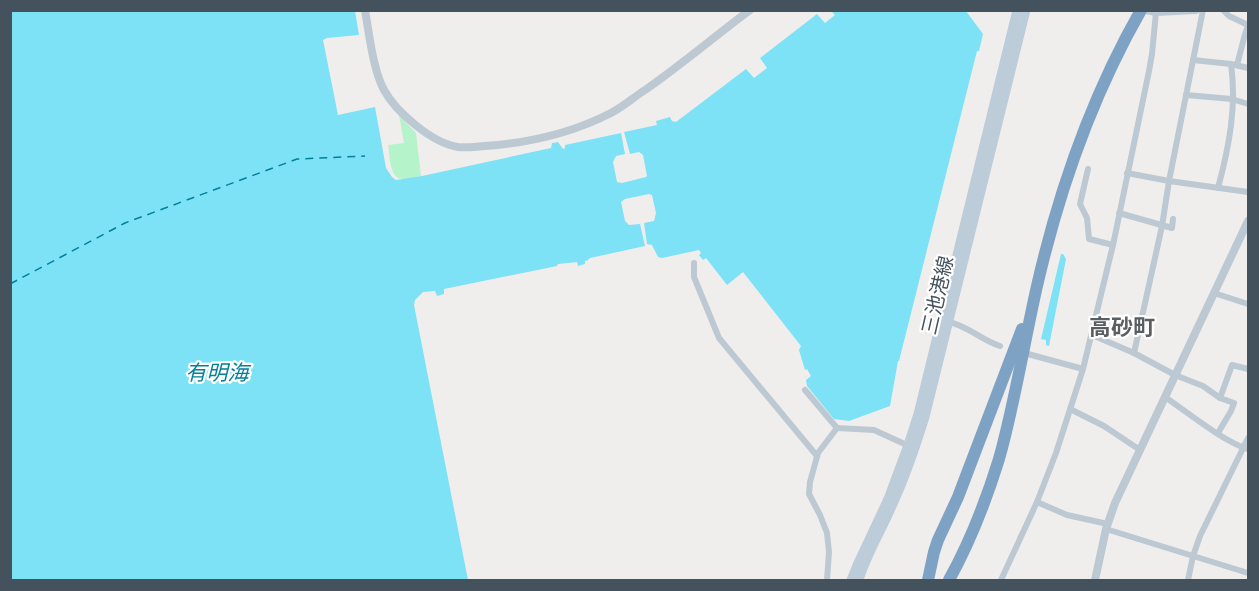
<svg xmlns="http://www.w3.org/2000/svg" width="1259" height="591" viewBox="0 0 1259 591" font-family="'Archivo Narrow','Noto Sans JP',sans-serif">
	<rect width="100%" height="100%" fill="#f0eded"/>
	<path fill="#b5f4cb" d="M399,115L416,133L421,176C415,177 408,179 402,179C389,178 390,155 388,145L404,143Z"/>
	<g fill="#7de2f6">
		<path d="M10,11H355L359,35L327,38L323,40L338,115L375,107L386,168L392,177L396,180L422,176L551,148L552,143L558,142L563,149L565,148V145L621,133L625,154L616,156L613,162L617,182L622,183L646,177L647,176L643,155L639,152L630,154L624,132L657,125L656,121L670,117L672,121L676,122L746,69L754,78L767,68L760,58L817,14L825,23L835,15L831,11H966L983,34L979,51H977L899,361H898L890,406L849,421L834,419L807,386L806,380L811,376L807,369L805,370L799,350L801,346L743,272L727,285L706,258L703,260L699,255L701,253L699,250L662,258L658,257L652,245L647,244L644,223L654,221L656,213L652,195L649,194L625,199L621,202L625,221L629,225L640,224L645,246L590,258L588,260L585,261V264L578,266L577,262L558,264L557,266L444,289V294L437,296L435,291L423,292L415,300L414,305L468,580H11Z"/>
		<path d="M1061,254H1063L1066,259L1049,346L1046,345V340L1041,339Z"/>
	</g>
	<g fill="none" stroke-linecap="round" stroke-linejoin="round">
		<path stroke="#03819b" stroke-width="1.5" stroke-dasharray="8 6" stroke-linecap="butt" d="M10,284L125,223L297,159L365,156"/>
		<g stroke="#bcc9d2" stroke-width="6">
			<path d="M1223,10L1229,16L1248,25"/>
			<path d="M1193,60L1231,64L1248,68"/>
			<path d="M1237,65L1244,38L1248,25"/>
			<path d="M1186,95L1232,99L1248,104"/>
			<path d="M1088,169L1080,204L1087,218L1089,239L1113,245"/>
			<path d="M1127,173L1169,181L1248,192"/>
			<path d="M1218,188C1229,147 1237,106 1231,64"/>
			<path d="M1119,213L1172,228L1173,219"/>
			<path d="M694,263V277L719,338L817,456"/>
			<path d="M1214,293L1248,304"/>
			<path d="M949,322C968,326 981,340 1000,346"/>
			<path d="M1092,335L1134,353L1175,375L1203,386L1220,398L1234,403L1231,411L1218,433"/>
			<path d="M1134,353L1162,226L1169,181L1203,10"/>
			<path d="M1028,354L1083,369"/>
			<path d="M805,390L837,428"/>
			<path d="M1165,397C1187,412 1224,442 1248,449"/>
			<path d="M1220,398L1232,365L1248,369"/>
			<path d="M1070,409L1104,426L1140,450"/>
			<path d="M837,428L874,430L909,446"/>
			<path d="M1037,502L1067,515L1108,524"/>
			<path d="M1106,529L1248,573"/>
			<path d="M827,580L829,552L827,533L820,515L809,494L810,482L818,453L837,428"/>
			<path d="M1001,580L1037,502L1056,453L1083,369L1113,245L1149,71L1152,54L1156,12"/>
			<path d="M1188,580L1193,556L1200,536L1248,438"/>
		</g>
		<g stroke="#bcc9d2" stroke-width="8">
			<path d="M365,10C369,33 373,70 384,90C396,112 432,143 458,147C466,148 476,147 485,146C529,143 572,133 611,113C623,107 634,97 645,90C681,65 715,36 750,10"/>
			<path d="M1146,10L1156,12L1196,10"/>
			<path d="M1095,580L1106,529L1115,503L1248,221"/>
		</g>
		<g stroke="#bdccd9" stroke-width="9">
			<path d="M851,580L858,563L888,499L908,445L918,414L1017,10"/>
			<path d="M859,580C867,554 882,530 893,504C906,476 916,446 925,417L1026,10"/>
		</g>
		<g stroke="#7ea2c3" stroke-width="12">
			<path d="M928,580L934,552L938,540L958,497L1022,329"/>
			<path d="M949,580C970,542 986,501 999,459C1015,402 1024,343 1037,286C1059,190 1092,96 1141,10"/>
		</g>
	</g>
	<g text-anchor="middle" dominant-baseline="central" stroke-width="4.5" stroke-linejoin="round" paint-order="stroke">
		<g font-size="20" fill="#43525d" stroke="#fff">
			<text transform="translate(937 295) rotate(-77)">三池港線</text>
		</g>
		<g font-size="21" font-style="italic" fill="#03819b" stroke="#fff">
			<text x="217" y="372">有明海</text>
		</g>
		<g font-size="22" font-weight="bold" fill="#595e63" stroke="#fff">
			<text x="1122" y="327">高砂町</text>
		</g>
	</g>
	<rect width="1259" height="591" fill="none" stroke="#43525d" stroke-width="24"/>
</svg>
